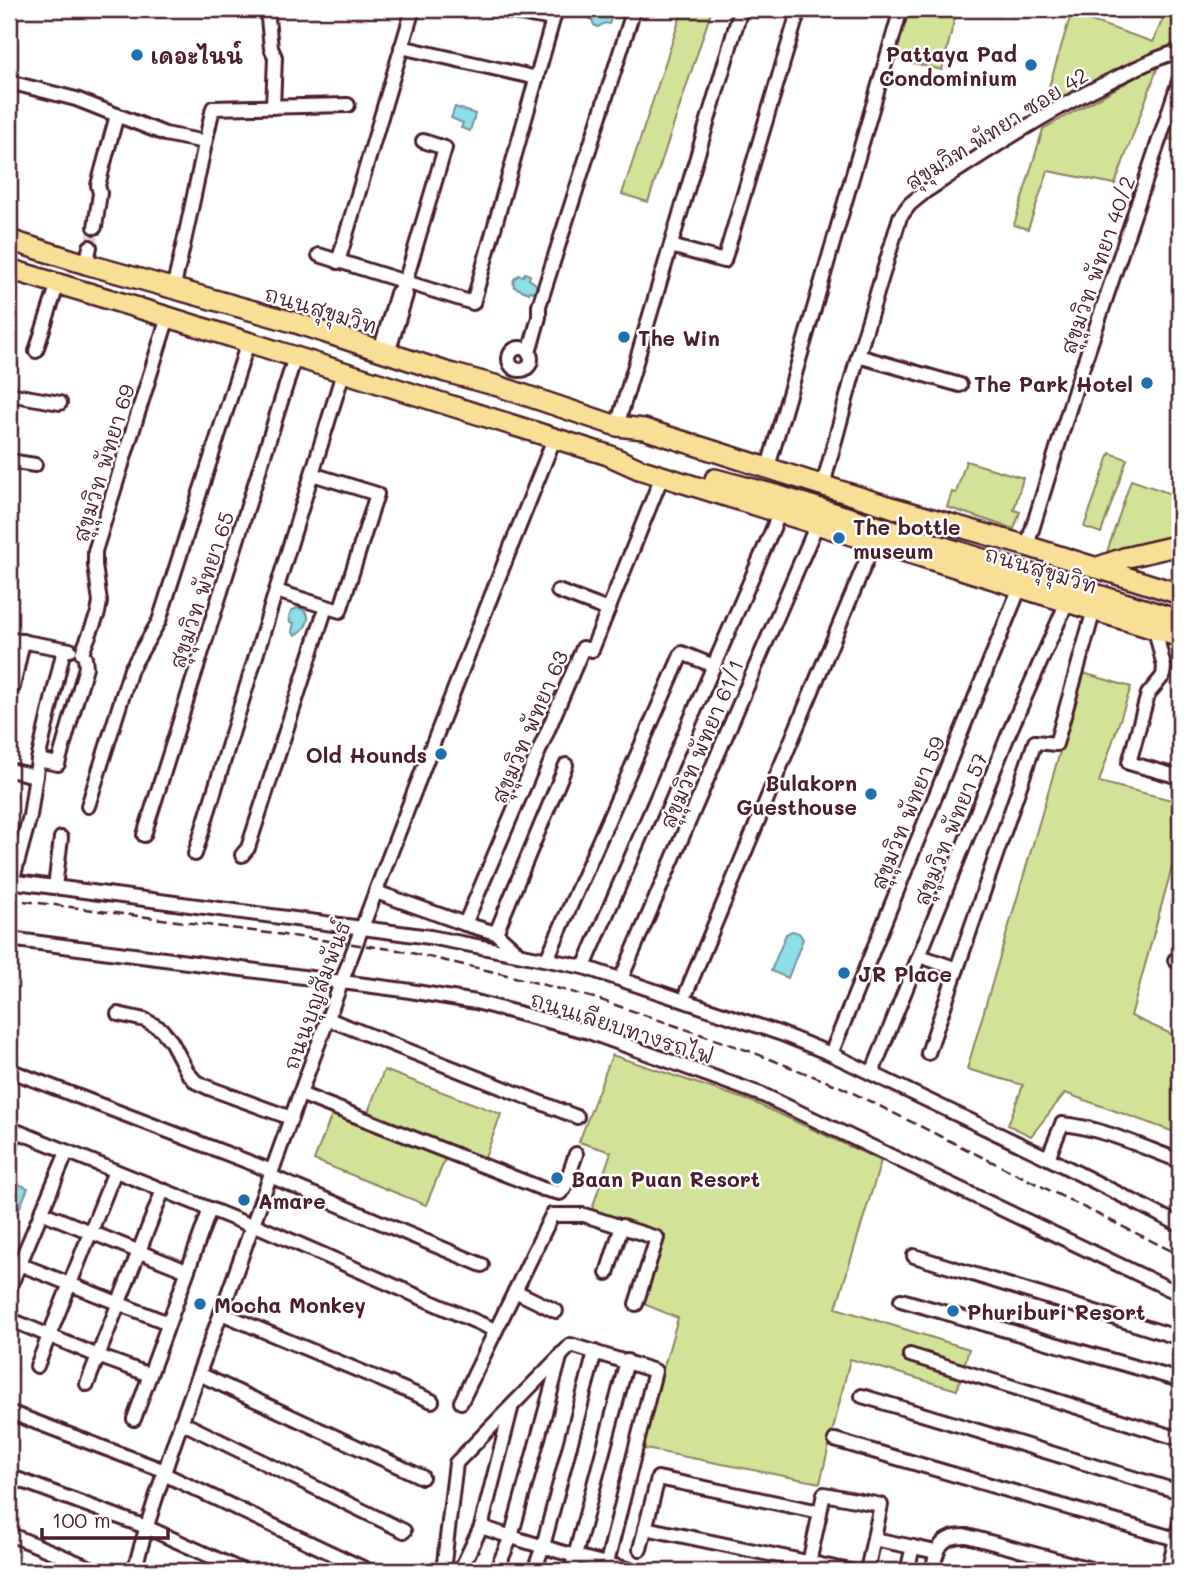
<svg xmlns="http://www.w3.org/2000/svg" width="1189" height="1580" viewBox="0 0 1189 1580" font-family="Mali,'Playpen Sans Thai',sans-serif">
	<rect width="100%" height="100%" fill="#fff"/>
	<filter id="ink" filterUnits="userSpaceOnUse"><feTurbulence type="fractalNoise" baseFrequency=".0143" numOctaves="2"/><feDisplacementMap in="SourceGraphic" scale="14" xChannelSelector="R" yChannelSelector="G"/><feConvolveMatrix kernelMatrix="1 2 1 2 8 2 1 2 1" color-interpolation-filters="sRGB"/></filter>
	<g filter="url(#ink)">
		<g fill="#d2e397" stroke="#8e8161" stroke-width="2">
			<path d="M683,9H712L648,202L622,194Z"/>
			<path d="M906,9H957L942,70L893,58Z"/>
			<path d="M1167,9H1180V45L1158,52L1042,110L1071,14L1153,42Z"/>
			<path d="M1151,69H1157L1115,184L1048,171L1028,229L1014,225L1043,129Z"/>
			<path d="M1180,95V142L1166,138Z"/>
			<path d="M1110,453L1127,459L1101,533L1084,527Z"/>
			<path d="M966,461L1023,478L1014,510L1020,512L1014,529L947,507L952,492L956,493Z"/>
			<path d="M1131,480L1180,497V510L1171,538L1106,555Z"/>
			<path d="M1083,673L1131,687L1099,782L1180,802V838L1131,1016L1180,1038V1134L1065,1093L1031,1136L1008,1125L1023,1085L967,1069Z"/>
			<path d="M612,1055L753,1102L881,1161L836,1308L969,1349L957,1390L850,1359L820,1483L640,1448L678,1318L644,1304L665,1236L592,1209L611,1152L579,1142Z"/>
			<path d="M384,1070L501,1114L484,1160L367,1115Z"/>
			<path d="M333,1112L446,1157L426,1205L314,1160Z"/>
		</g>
		<g fill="#8ddee7" stroke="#72929c" stroke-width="2">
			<path d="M592,9L595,11L598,9H604L607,14L612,16L609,24L605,23L598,27L594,25L592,20L589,18Z"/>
			<path d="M455,107L475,114L470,131L461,128L463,123L451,118Z"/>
			<path d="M525,273L530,275L529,279L536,284V289L534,292L530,291L529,293L514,287C513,277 513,280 519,275L523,276Z"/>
			<path d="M298,608C316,612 307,630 295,635L292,631L294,623L290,622L289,616L292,610Z"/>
			<path d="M792,931L799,933L803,939L788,978L771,971L786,934Z"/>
			<path d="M16,1183L28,1188L16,1216L9,1213V1199Z"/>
		</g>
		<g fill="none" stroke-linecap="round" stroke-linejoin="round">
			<path stroke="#dbd2d5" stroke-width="12" stroke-dasharray="12 6" stroke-linecap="butt" d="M90,247L95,227"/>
			<g stroke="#4a1f2b" stroke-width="18">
				<g id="minor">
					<path d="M267,9L271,48L275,57L273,107"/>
					<path d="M495,9L553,19"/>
					<path d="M401,47L537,78"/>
					<path d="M9,82L76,99L165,134L205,142"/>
					<path d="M95,227L100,193L98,185L117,115"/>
					<path d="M671,246L724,261L799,9"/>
					<path d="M319,255L473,303L556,9"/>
					<path d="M338,262L413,9"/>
					<path d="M86,264L90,247"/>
					<path d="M173,289C188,229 199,168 213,108L348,105"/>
					<circle cx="520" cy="359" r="11"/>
					<path d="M36,351L58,283"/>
					<path d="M380,351L397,293L404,286"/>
					<path d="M388,353L406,295L404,286L445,148L423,141"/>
					<path d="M529,353L539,317V306L634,9"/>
					<path d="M858,356L960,385"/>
					<path d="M9,394L60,403"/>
					<path d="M617,426L741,9"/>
					<path d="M9,461L35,465"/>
					<path d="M768,467L901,9"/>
					<path d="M823,485L858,356L900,217L910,204L926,191C984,153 1043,114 1106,83C1131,71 1154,58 1180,51"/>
					<path d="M1027,546L1075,390L1180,78"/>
					<path d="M276,591L340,611L377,494L312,474"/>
					<path d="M558,591L608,610"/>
					<path d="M1155,629L1164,667L1163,676L1148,694L1129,763L1176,776"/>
					<path d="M9,639L70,650"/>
					<path d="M13,687L23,641"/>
					<path d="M38,760L58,764L86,667L85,658L82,653L98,613L100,602L95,565V551L168,317"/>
					<path d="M9,770L36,776"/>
					<path d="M88,806L131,669L159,621L248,342"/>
					<path d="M144,835L295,357"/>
					<path d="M195,854L343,373"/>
					<path d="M242,855L248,848L326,607"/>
					<path d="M9,881L430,937L584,967L782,1034L831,1054L1048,1158L1180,1225"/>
					<path d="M12,882L30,816L38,760L64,649"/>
					<path d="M55,887L61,838"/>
					<path d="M376,892L465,924L496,933L516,951"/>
					<path d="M465,924L583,648L592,650L662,476"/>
					<path d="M496,933L566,765"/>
					<path d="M9,939L404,990L476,1002L589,1032L763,1095L1180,1294"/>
					<path d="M920,956L957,969"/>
					<path d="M547,959L682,653L714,666"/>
					<path d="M1175,960L1180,961"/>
					<path d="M584,967L780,512"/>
					<path d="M621,979L817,524"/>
					<path d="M687,991L874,542"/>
					<path d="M118,1014L145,1020L161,1029L171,1041L188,1073L196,1082L209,1088L291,1118"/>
					<path d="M328,1019L577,1117"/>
					<path d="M928,1053L1035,742L1056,744L1094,610"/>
					<path d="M831,1054L1020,587"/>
					<path d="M9,1067L14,1072L272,1171"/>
					<path d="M872,1073L1009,733L1067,602"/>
					<path d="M300,1094L543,1189L560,1193L564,1189L576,1154"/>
					<path d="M9,1128L252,1226"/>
					<path d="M9,1148L16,1131"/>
					<path d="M1048,1158L1062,1124C1103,1128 1142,1147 1180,1161"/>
					<path d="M270,1176L482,1265"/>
					<path d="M41,1212L187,1271"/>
					<path d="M253,1224L495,1330"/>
					<path d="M914,1256L1180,1338"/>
					<path d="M19,1264L168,1323"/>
					<path d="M607,1273L622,1226"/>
					<path d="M9,1289L67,1152"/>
					<path d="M515,1291L556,1311"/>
					<path d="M901,1300L1180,1380"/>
					<path d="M221,1313L432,1401"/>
					<path d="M9,1319L98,1356L150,1375"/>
					<path d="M910,1355L1180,1439"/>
					<path d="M37,1366L115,1171"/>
					<path d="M199,1374L422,1477"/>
					<path d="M87,1384L163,1190"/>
					<path d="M862,1396L1180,1492"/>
					<path d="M461,1402L552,1215H584L657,1238L636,1304"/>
					<path d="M9,1412L165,1471"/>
					<path d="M134,1419L210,1209"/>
					<path d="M181,1422L404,1531"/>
					<path d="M835,1440L1176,1539"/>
					<path d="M164,1474L369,1571"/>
					<path d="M9,1476L146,1527L243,1571"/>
					<path d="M481,1527C532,1544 584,1560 637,1571"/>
					<path d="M645,1528L850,1571"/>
					<path d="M9,1534L98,1571"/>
					<path d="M874,1539L913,1547"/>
					<path d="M640,1549L658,1478L820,1512"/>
					<path d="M809,1563L824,1494L881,1505L867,1571"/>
					<path d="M134,1571C165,1458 209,1349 248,1238C343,969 448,703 554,439"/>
					<path d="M443,1571L456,1463L571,1345L655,1371L605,1571"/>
					<path d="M460,1571L481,1527L511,1409"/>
					<path d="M496,1571L511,1537L561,1354"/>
					<path d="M534,1571L543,1546L595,1352"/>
					<path d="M571,1571L627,1361"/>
					<path d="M907,1571L913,1547L936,1552"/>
					<path d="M932,1571C937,1549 940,1535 967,1536L1098,1571"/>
					<path d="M1168,1571L1180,1523"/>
				</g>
			</g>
			<g stroke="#4a1f2b" stroke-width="24">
				<g id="highway">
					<path d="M9,240L86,264L293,322L446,372L498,386L617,426L644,429L894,508L1027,546L1180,594"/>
					<path d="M9,269L168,317L608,455L639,469L1180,637"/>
					<path d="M715,479L779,496L1179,620"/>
					<path d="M1095,568L1124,558L1180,545"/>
				</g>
			</g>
			<use href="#minor" stroke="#fff" stroke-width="12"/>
			<use href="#highway" stroke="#f9df96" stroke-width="19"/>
			<path stroke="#4a1f2b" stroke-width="2.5" stroke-dasharray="10 5" stroke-linecap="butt" d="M9,899L398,950L499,973L598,999L752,1052L841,1087L1180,1255"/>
		</g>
	</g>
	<g fill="#1f6fb2" stroke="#fff" stroke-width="2.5">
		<circle cx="137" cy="55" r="7"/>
		<circle cx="1031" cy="65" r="7"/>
		<circle cx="624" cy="337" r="7"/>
		<circle cx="1147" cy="383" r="7"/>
		<circle cx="839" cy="538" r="7"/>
		<circle cx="441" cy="754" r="7"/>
		<circle cx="871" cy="794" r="7"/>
		<circle cx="844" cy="973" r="7"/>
		<circle cx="557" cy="1178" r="7"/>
		<circle cx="244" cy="1200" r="7"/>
		<circle cx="200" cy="1304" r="7"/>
		<circle cx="953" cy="1311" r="7"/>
	</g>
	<g text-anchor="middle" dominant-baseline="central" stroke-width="5" stroke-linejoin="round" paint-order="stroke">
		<g font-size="21" font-weight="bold" fill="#4a1f2b" stroke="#fff" text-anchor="start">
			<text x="1017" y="53" text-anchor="end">Pattaya Pad<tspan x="1017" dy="24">Condominium</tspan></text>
			<text x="151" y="55">เดอะไนน์</text>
			<text x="638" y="337">The Win</text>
			<text x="1133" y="383" text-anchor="end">The Park Hotel</text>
			<text x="853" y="526">The bottle<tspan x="853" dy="24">museum</tspan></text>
			<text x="427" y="754" text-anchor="end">Old Hounds</text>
			<text x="857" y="782" text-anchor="end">Bulakorn<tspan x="857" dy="24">Guesthouse</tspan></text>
			<text x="858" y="973">JR Place</text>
			<text x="571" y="1178">Baan Puan Resort</text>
			<text x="258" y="1200">Amare</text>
			<text x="214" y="1304">Mocha Monkey</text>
			<text x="967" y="1311">Phuriburi Resort</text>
		</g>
		<g font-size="21" fill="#4a1f2b" stroke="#fff">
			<text transform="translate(996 128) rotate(-32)">สุขุมวิท พัทยา ซอย 42</text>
			<text transform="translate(1097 265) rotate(-71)">สุขุมวิท พัทยา 40/2</text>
			<text transform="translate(321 309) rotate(17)">ถนนสุขุมวิท</text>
			<text transform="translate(103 463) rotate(-73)">สุขุมวิท พัทยา 69</text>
			<text transform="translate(1041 569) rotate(17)">ถนนสุขุมวิท</text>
			<text transform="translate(201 590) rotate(-72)">สุขุมวิท พัทยา 65</text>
			<text transform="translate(529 727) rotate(-67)">สุขุมวิท พัทยา 63</text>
			<text transform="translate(701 744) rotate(-67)">สุขุมวิท พัทยา 61/1</text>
			<text transform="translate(907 813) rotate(-68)">สุขุมวิท พัทยา 59</text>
			<text transform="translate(950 829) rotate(-68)">สุขุมวิท พัทยา 57</text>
			<text transform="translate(316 995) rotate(-70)">ถนนบุญสัมพันธ์</text>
			<text transform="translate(622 1027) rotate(18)">ถนนเลียบทางรถไฟ</text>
		</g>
	</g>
	<rect width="1189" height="1580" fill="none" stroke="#fff" stroke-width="35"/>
	<rect x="18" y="18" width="1154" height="1545" fill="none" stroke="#4a1f2b" stroke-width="2.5" filter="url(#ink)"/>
	<path d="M42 1528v10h126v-10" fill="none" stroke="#4a1f2b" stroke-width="3.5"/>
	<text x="52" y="1528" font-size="21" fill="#4a1f2b" stroke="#ffffff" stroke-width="5" paint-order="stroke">100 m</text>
</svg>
